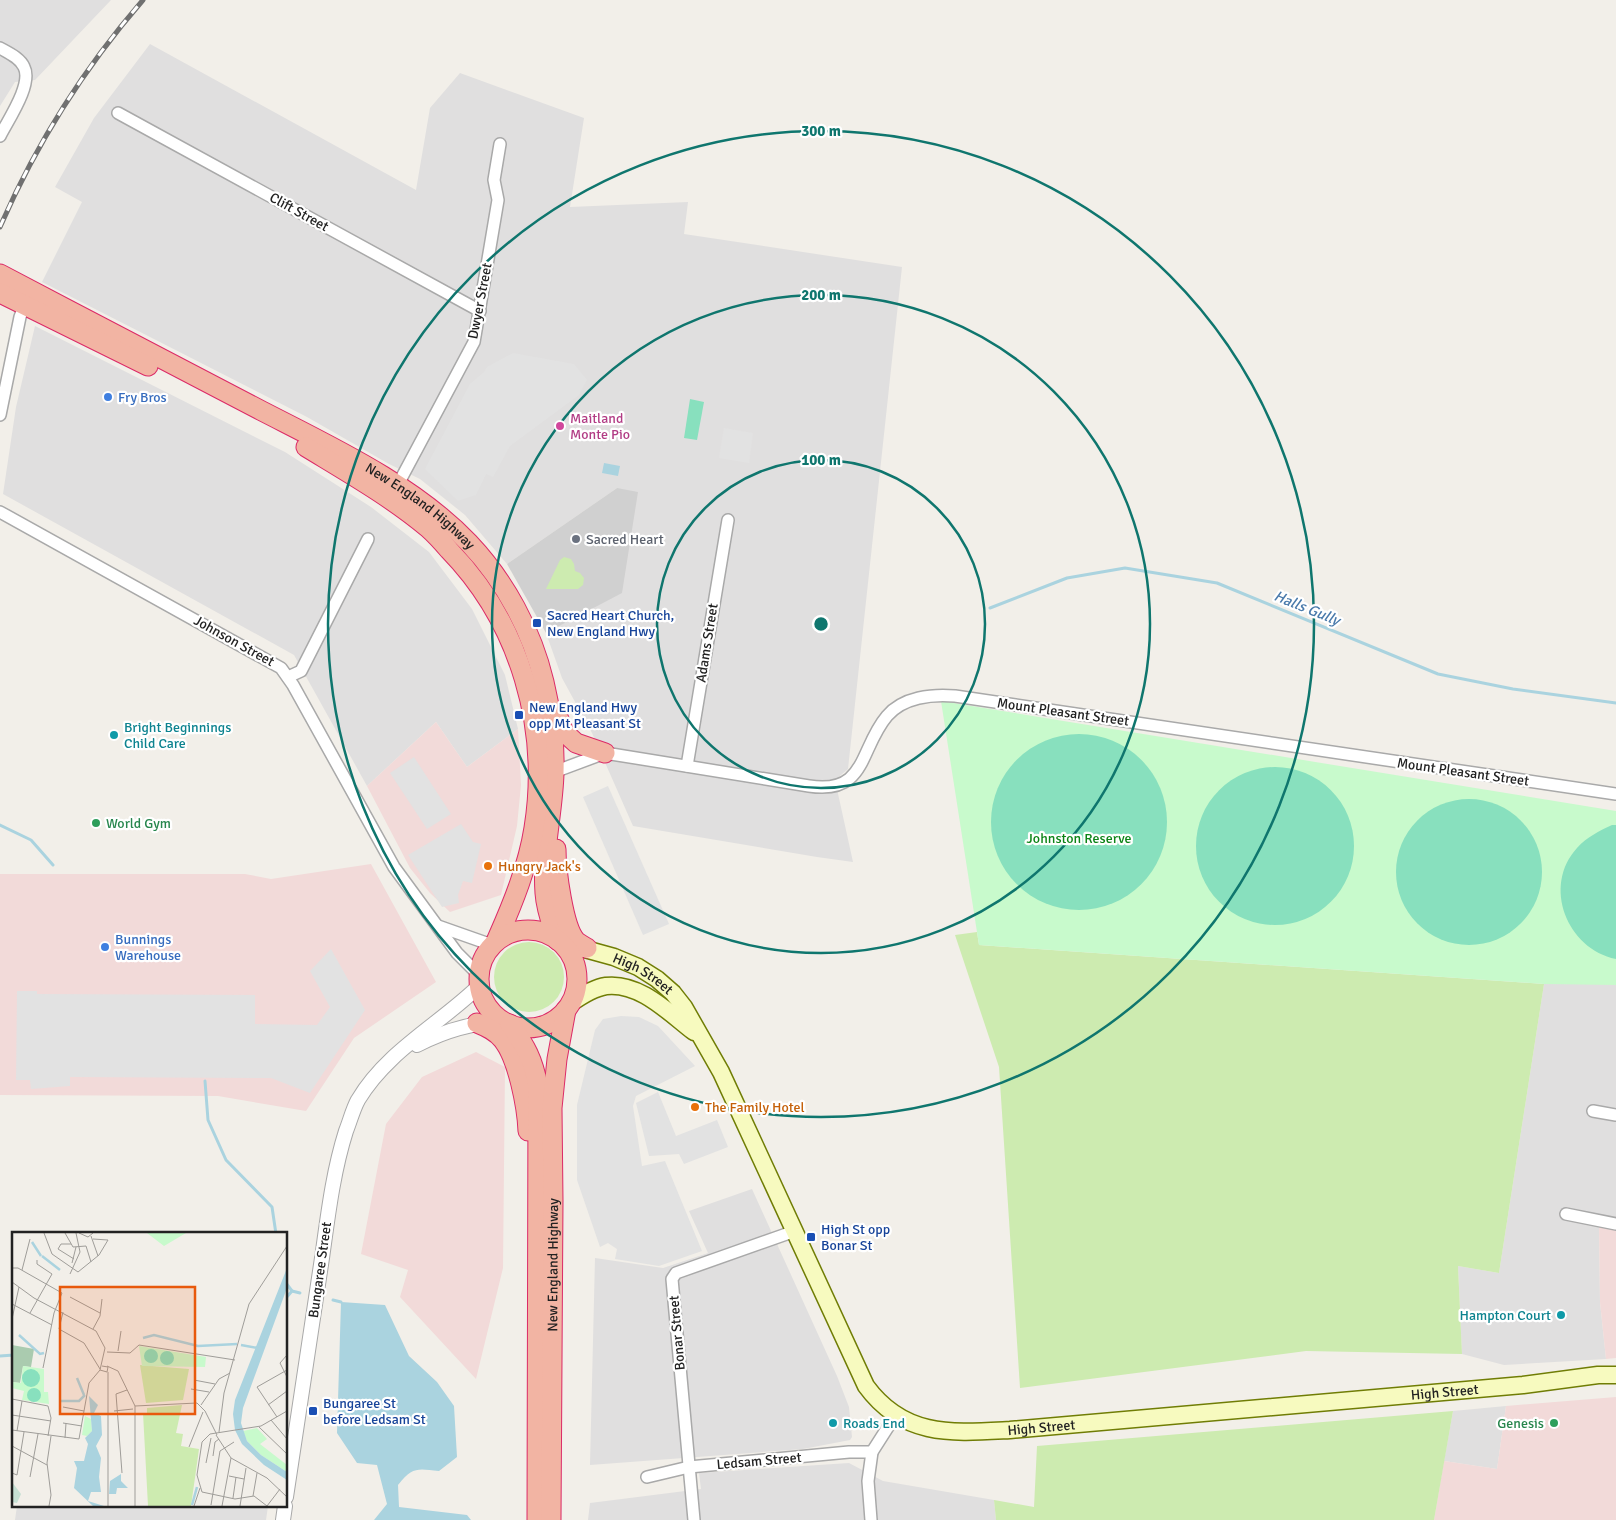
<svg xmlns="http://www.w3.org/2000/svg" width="1616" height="1520" viewBox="0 0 1616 1520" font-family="Signika,sans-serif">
	<rect width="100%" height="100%" fill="#f2efe9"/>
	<g fill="#e0dfdf">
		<path d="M0,0H111L35,80L15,82L0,106Z"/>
		<path d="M150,44L416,190L430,108L460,73L584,118L570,207L688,202L684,234L902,267L848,769L835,780L853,862L817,857L633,826L592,733L562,678L546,633L622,592L617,488L507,564L465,515L420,479L389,464L307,417L42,282L82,202L55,187L94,118Z"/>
		<path d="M35,326L285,452L371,507L429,552L472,609L505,675L518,729L467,767L436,722L367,786L294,655L3,494L16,407Z"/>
		<path d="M1616,982V1227L1599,1223L1600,1302L1606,1359L1504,1365L1462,1354L1458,1266L1499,1273L1544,984Z"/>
		<path d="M752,1189L837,1376L849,1407L852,1437L850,1440L803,1449L590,1465L595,1258L663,1268L708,1253L689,1211Z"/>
		<path d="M1506,1406L1497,1469L1444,1461L1453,1411Z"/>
		<path d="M849,1463L883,1481L994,1500L996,1520H588L590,1503L701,1489L699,1473Z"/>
		<path d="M17,1506H268L266,1520H15Z"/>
	</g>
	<g fill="#f2dad9">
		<path d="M436,722L467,767L518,729L521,785L517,826L501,895L450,912L430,893L410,868L367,786Z"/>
		<path d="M371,864L436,982L354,1038L306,1111L218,1096L0,1095V874H245L271,879Z"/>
		<path d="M476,1052L505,1067L503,1268L476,1379L400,1297L408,1270L361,1254L386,1124L422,1077Z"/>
		<path d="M1599,1223L1616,1227V1358L1606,1359L1600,1302Z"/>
		<path d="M1616,1397V1520H1434L1444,1461L1497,1469L1506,1406Z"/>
	</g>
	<path fill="#d0d0d0" d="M617,488L638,492L622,593L546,633L507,564Z"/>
	<g fill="#cdebb0">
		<path d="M564,557L571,559L574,564L575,571L580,573L584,578L583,585L578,589H546L560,560Z"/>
		<path d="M977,932L979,945L1544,984L1499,1273L1458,1266L1462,1354L1306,1351L1020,1388L999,1067L955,935Z"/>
		<circle cx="529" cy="977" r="35"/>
		<path d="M1453,1411L1434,1520H996L994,1500L1034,1507L1037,1446Z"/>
	</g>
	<path fill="#c8facc" d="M941,701L1616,811V985L1544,984L979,945Z"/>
	<g fill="#88e0be">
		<path d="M690,399L704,402L697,440L684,438Z"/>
		<circle cx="1079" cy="822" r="88"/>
		<circle cx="1275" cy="846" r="79"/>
		<circle cx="1469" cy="872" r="73"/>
		<path d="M1612,825H1616V959C1567,949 1542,886 1577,848C1587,837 1599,831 1612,825Z"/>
	</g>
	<g fill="#e2e2e2">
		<path d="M513,353L574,364L587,380L579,395L510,446L493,477L486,474L476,495L458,501L425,469L470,384L484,372L487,367Z"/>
		<path d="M724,428L753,433L749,463L719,458Z"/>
		<path d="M414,757L451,814L427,829L390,773Z"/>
		<path d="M608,786L669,924L643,935L583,797Z"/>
		<path d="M461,824L473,842L481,844L472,883L463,881L458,895L459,903L442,907L408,855Z"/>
		<path d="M331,949L365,1010L310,1093L271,1078L70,1077V1086L31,1089L30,1080H16L17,991H37V994L255,995V1024L317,1025L330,1007L310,971Z"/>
		<path d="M621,1016L639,1017L658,1026L695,1066L636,1096L633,1106L642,1166L665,1161L702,1251L659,1266L615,1259L617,1249L608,1243L600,1247L577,1180V1105L595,1030L603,1019Z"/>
		<path d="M658,1092L676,1136L717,1120L728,1147L684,1164L679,1154L649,1156L636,1103Z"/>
	</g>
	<g fill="#aad3df">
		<path d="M604,463L620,466L618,476L602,473Z"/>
		<path d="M341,1302L385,1305L409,1356L437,1382L454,1406L457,1457L439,1471C418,1469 413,1466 398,1485L399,1507L467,1515L471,1520H374L387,1504L377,1465L357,1463L337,1433Z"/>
	</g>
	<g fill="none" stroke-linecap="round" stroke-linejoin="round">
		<g stroke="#aad3df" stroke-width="3">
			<path d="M990,608L1067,578L1125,568L1217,583L1438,674L1513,689L1616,703"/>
			<path d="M0,825L31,840L53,865"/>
			<path d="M205,1081L208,1120L226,1160L272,1207L276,1234"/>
			<path d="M286,1283L292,1291L300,1293"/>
			<path d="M286,1298L292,1291"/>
			<path d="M333,1300L341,1302"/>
			<path d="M0,1356L14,1355"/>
		</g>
		<g stroke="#a9a9a9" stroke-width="14">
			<g id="minor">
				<path d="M0,48C9,53 20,58 24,67C33,84 8,120 0,136"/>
				<path d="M118,113L480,311"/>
				<path d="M0,415L20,317L26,300"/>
				<path d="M395,490L474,342L498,200L494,180L500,144"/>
				<path d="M0,512L281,668L293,685L394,867L457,953L479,975"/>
				<path d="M288,677L301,671L368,539"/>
				<path d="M687,766L728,520"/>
				<path d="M554,772L605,753L809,786C867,795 859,749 887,716C903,697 932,694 955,696L1616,794"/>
				<path d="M438,926L492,945"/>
				<path d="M1593,1111L1616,1115"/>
				<path d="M1566,1214L1616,1224"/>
				<path d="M647,1477L689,1467L849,1452H872"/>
				<path d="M694,1520L672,1279L676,1273L795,1231"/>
				<path d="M871,1520L868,1481L872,1452L895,1416"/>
			</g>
		</g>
		<g stroke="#a9a9a9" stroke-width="16">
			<g id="tertiary">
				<path d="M417,1045C444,1031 473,1022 504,1022"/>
				<path d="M286,1497C298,1417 310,1337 322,1258C328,1215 333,1172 346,1131C350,1121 353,1109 358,1100C387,1051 440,1024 479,986"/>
				<path d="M283,1520L285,1506"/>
			</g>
		</g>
		<g stroke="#707d05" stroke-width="19">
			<g id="secondary">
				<path id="s1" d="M574,946L614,957L638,967L657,979L673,993L684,1007L721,1072L866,1386C904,1438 953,1433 1010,1430L1523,1385L1598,1375H1616"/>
				<path d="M571,1003C581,996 593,988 606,986C640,982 669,1013 694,1032"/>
			</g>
		</g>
		<g stroke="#dc2a67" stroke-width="21">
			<g id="trunk">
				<path id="s2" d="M0,274C87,320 174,365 262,411C332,447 414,485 469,543C505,581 532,631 544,682C551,711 555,743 554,773C553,813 542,853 545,893C546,910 552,925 557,940"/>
				<path d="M0,293L148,366"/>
				<path d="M306,447C347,472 391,497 428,528C436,535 443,543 449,550C520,623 550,727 534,828C528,866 513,903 497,939"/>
				<path d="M556,712L564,732L576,743L605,753"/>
				<path d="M556,849C556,868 563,929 577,942C580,944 584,946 587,948"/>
				<circle cx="528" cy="979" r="49"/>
				<path d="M477,1023C487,1027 496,1031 503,1040C518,1059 527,1107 528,1131"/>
				<path d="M510,1024C526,1047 533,1059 538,1086L537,1520"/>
				<path id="s3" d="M551,1520L553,1201L552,1108L557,1059L566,1010"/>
			</g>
		</g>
		<use href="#minor" stroke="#fff" stroke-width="11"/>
		<use href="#tertiary" stroke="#fff" stroke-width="14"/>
		<use href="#secondary" stroke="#f7fabf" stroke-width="16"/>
		<use href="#trunk" stroke="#f2b4a3" stroke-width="19"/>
		<g stroke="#707070" stroke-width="5">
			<path id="rail" d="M0,227C36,144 84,68 143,0"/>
		</g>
		<use href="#rail" stroke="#fff" stroke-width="3" stroke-dasharray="9" stroke-linecap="butt"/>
	</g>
	<g fill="none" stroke="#0f766e" stroke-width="2.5">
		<circle cx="821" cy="624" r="164"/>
		<circle cx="821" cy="624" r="329"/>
		<circle cx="821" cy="624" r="493"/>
	</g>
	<g fill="#3f7fe0" stroke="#fff" stroke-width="2">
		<circle cx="108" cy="397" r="5"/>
		<circle cx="105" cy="947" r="5"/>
	</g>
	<circle fill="#d1479c" stroke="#fff" stroke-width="2" cx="560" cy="426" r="5"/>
	<circle fill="#6b7280" stroke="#fff" stroke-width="2" cx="576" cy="539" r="5"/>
	<g fill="#1a4fb4" stroke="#fff" stroke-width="2">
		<rect x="532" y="618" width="10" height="10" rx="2.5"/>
		<rect x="514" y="710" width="10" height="10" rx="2.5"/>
		<rect x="806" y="1232" width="10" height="10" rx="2.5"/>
		<rect x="308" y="1406" width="10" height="10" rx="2.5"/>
	</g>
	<g fill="#0f9aa8" stroke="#fff" stroke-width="2">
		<circle cx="114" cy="735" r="5"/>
		<circle cx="1561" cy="1315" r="5"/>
		<circle cx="833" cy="1423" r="5"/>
	</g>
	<g fill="#2e9e5b" stroke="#fff" stroke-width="2">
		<circle cx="96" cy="823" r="5"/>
		<circle cx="1554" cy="1423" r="5"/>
	</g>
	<g fill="#e8710a" stroke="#fff" stroke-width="2">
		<circle cx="488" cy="866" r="5"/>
		<circle cx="695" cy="1107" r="5"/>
	</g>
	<g text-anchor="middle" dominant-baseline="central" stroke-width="4.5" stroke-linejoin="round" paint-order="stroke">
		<g font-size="14" fill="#222" stroke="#fff">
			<text transform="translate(299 212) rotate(29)">Clift Street</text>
			<text transform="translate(480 301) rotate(-79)">Dwyer Street</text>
			<text stroke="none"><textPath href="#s2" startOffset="481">New England Highway</textPath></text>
			<text transform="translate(234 641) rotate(29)">Johnson Street</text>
			<text transform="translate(707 643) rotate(-81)">Adams Street</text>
			<text transform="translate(1063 712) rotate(8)">Mount Pleasant Street</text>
			<text transform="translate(1463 772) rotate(8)">Mount Pleasant Street</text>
			<text stroke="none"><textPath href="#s1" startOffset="75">High Street</textPath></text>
			<text stroke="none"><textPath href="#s3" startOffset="255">New England Highway</textPath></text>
			<text transform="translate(320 1270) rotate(-82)">Bungaree Street</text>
			<text transform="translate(677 1333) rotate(-95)">Bonar Street</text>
			<text stroke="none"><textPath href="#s1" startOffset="1145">High Street</textPath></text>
			<text stroke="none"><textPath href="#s1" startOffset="740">High Street</textPath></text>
			<text transform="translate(759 1461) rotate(-5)">Ledsam Street</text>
		</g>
		<g font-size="14" fill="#366cbe" stroke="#fff" text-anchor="start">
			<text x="118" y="397">Fry Bros</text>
			<text x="115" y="939">Bunnings<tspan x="115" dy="16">Warehouse</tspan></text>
		</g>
		<g font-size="14" fill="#b23c85" stroke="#fff" text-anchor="start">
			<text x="570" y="418">Maitland<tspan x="570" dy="16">Monte Pio</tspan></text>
		</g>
		<g font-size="14" fill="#5b616d" stroke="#fff" text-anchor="start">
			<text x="586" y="539">Sacred Heart</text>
		</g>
		<g font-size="14" fill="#164399" stroke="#fff" text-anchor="start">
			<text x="547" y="615">Sacred Heart Church,<tspan x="547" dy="16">New England Hwy</tspan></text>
			<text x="529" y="707">New England Hwy<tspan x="529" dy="16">opp Mt Pleasant St</tspan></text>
			<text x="821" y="1229">High St opp<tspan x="821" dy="16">Bonar St</tspan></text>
			<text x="323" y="1403">Bungaree St<tspan x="323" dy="16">before Ledsam St</tspan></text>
		</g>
		<g font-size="14" fill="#0d838f" stroke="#fff" text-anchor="start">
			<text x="124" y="727">Bright Beginnings<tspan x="124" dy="16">Child Care</tspan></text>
			<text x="1551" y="1315" text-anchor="end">Hampton Court</text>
			<text x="843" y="1423">Roads End</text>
		</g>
		<g font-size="14" fill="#27864d" stroke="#fff" text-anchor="start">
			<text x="106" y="823">World Gym</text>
			<text x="1544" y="1423" text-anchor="end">Genesis</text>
		</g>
		<g font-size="14" fill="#0c8416" stroke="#fff">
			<text x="1079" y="838">Johnston Reserve</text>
		</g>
		<g font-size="14" fill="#c56008" stroke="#fff" text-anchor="start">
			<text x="498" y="866">Hungry Jack's</text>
			<text x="705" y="1107">The Family Hotel</text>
		</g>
		<g font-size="15" font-style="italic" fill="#4a7aab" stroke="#fff">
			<text transform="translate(1307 608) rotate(22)">Halls Gully</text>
		</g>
	</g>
	<g transform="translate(12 1232)">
		<rect width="275" height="275" fill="#f2efe9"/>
		<path d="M128,133L177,137L171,168L134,171ZM170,173L164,201L171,202L169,214L187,217L179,274H136L131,181H135V176Z" fill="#cdebb0"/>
		<path d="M0,250L9,262L5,271L0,270Z" fill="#c6e0d4"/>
		<path d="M0,113L22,117L19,135L11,134L8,151L0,150Z" fill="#aacbaf"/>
		<path d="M108,1H174L152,14L135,1ZM127,114L194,125L193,135L130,134ZM11,134L32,137V160H36L37,172L10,168L12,159L0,156V150L9,151ZM73,184L79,187L80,199L75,204L70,203ZM245,196L255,207L248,212L275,233V240L249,223L235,209L231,199Z" fill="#c8facc"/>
		<path d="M132 124a7 7 0 1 1 14 0a7 7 0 1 1-14 0ZM148 126a7 7 0 1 1 14 0a7 7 0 1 1-14 0ZM10 146a9 9 0 1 1 18 0a9 9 0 1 1-18 0ZM15 163a7 7 0 1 1 14 0a7 7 0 1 1-14 0Z" fill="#88e0be"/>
		<path d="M275,36V56L231,176L229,191L235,209L249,223L275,240V248L252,233L230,212L223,198L221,182L223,168ZM77,164L86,173L82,181L89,184L90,203L84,214L89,226L87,245L89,260H79L76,269L92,274H81L62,256L65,236L62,229H72L76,212L73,206L80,199ZM109,242V249L116,256H105L104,262H97L98,249Z" fill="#aad3df"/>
		<path fill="none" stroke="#aad3df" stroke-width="2.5" d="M20,10L29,24M30,24L48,38M7,103L28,122L32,121M131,106L142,103L186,114L225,112M229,113L246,116M65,146L72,163M47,169H67L73,163M180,273L185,255"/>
		<path fill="none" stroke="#9f9d99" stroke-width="1" d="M32,1L40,22L66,40L87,23L96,8L81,7M53,1L61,15L74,14L79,30M67,1L76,5L81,1M79,4L86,24M59,12H49L46,17L62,27M60,31L64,15M0,36H6L50,61L42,81L31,136M10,38L18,7M58,42L68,20L64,1M0,50L22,66L84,99L93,116L88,138L95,140L96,135L90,134M58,65L88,81M0,72L40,93M51,80L47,97L72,111L88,137M18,81L40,42L25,32V28M0,87L7,55M81,97L88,84L90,67M106,119L109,99M95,120L118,121L127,113L223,128M275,123L268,131L275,145M95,134L106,139L123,174L185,171L193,179L205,203M96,140V274M182,148L203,152M179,157L197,160M0,167L36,174L39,186L36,204M189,173L207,147L218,141M256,173L275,159M51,175L72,179M102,179L121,177M0,183L39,189M265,185L245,155L275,138M259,188L275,207M51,191L70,194M247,195L275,222M0,198L67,207L77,151L88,138M5,199L10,169M207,200L212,161L237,72L275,14M204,203L219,226L255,246L275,265M53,206L54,191M0,214L35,233M177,215L191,180M201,224L203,210L207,207M194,231L199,206M0,241L5,243L12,200M110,241L104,162L115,158M217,244L232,247M18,245L26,202M241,264L245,241M221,266L224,245M199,273L208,219L222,210M37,274L39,263L35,231L39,204M123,274V174M182,274L188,256M210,274L219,226M228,274L234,236M255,274L268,257M255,274L242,264L223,267L190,260L185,243L190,210L198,202L249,194L275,179"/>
		<path fill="#e8590c" fill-opacity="0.15" stroke="#e8590c" stroke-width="2.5" d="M48,55H183V182H48Z"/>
		<rect width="275" height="275" fill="none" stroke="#222" stroke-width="2.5"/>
	</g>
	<circle cx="821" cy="624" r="8" fill="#0f766e" stroke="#fff" stroke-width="2.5"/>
	<g font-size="15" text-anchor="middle" font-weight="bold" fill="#0f766e" stroke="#fff" stroke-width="4.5" stroke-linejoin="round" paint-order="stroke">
		<text x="821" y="136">300 m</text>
		<text x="821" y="300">200 m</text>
		<text x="821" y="465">100 m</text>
	</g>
</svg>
